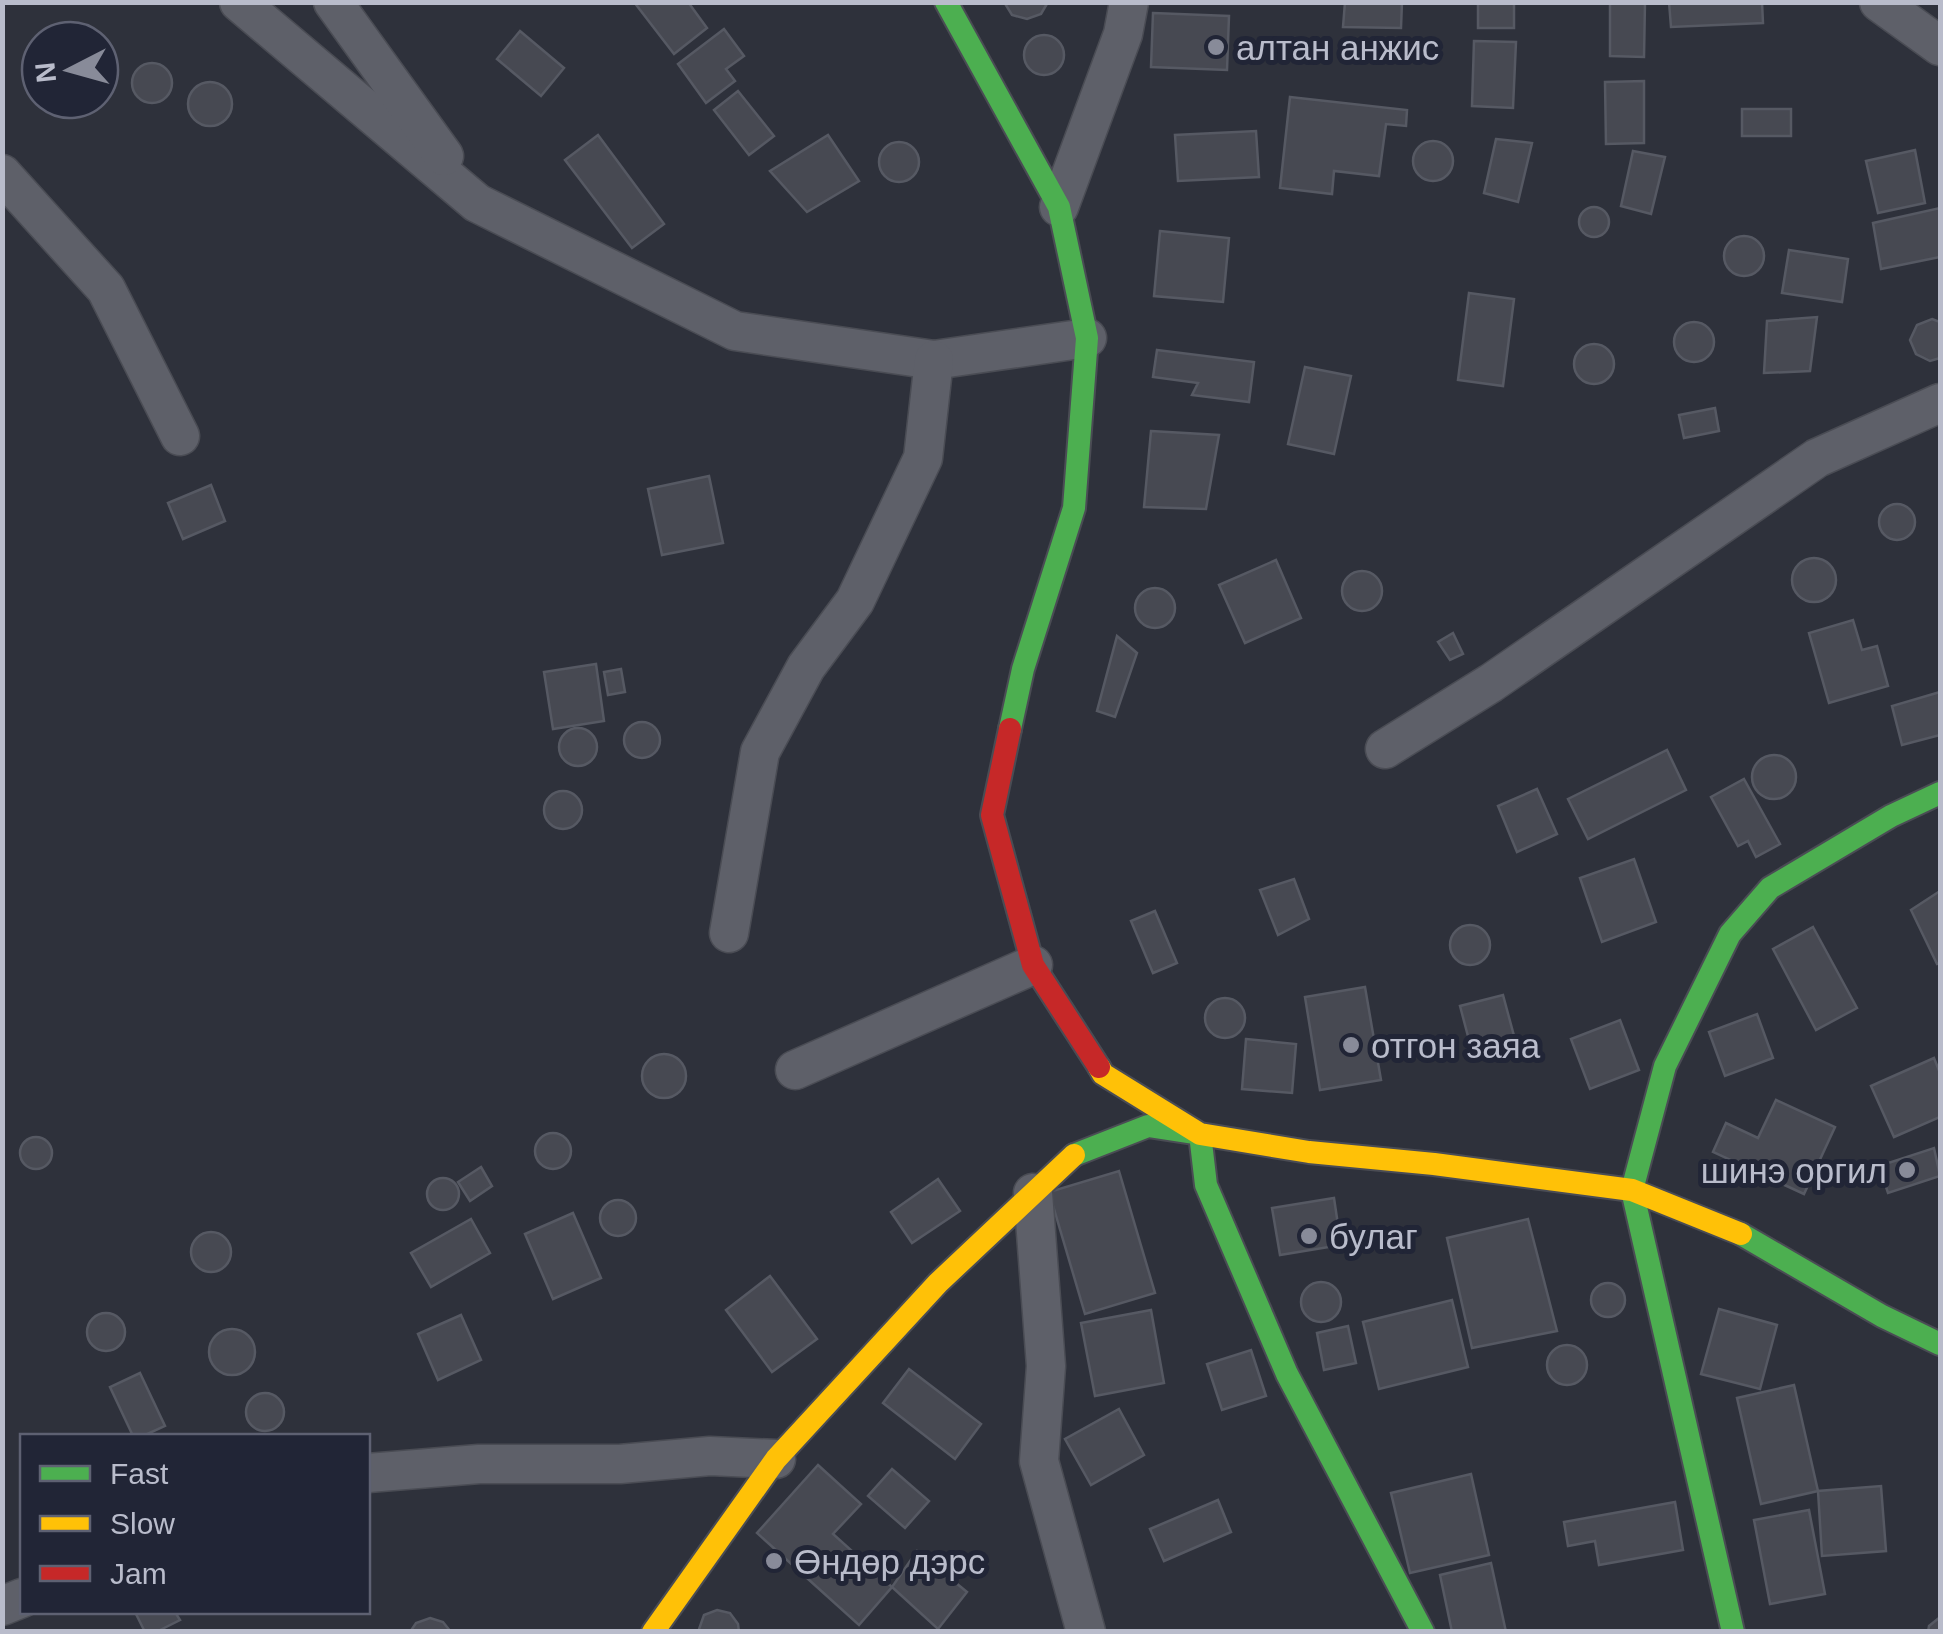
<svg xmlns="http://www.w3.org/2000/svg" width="1943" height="1634" viewBox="0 0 1943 1634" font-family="Arial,sans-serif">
	<rect width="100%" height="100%" fill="#2e313b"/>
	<g fill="#474952" stroke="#565963" stroke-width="2.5">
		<path d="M634,2H688L707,28L674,54Z"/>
		<path d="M1048,2L1041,14L1027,19L1012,15L1004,2Z"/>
		<path d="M1345,2H1402L1401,28L1343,27Z"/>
		<rect x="1478" y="2" width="36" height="26"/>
		<path d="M1610,2H1645L1644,57L1610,56Z"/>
		<path d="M1669,2H1762L1763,23L1671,27Z"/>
		<path d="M1153,13L1229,16L1227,70L1151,67Z"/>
		<path d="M724,29L744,56L726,69L735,81L706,103L678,64Z"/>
		<path d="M520,31L564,68L541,96L497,59Z"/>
		<circle cx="1044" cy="55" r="20"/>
		<path d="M1474,41L1516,42L1513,108L1472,106Z"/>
		<circle cx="152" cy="83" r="20"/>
		<path d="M1644,81V143L1606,144L1605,82Z"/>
		<circle cx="210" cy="104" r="22"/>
		<path d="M738,91L774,136L749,155L714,110Z"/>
		<path d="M1290,97L1407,110L1406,126L1386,124L1379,176L1334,171L1332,194L1280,188Z"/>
		<rect x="1742" y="109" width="49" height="27"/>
		<path d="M1256,131L1259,177L1178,181L1175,135Z"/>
		<path d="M598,135L664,224L632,248L565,160Z"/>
		<path d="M828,135L859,181L807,212L770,171Z"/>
		<path d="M1496,139L1532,143L1518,202L1484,193Z"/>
		<circle cx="1433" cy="161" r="20"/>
		<circle cx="899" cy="162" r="20"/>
		<path d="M1915,150L1925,203L1878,213L1866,161Z"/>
		<path d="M1633,151L1665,157L1651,214L1621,206Z"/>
		<circle cx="1594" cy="222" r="15"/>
		<path d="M1940,208V257L1881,269L1873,223Z"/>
		<path d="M1160,231L1229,238L1223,302L1154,296Z"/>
		<circle cx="1744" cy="256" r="20"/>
		<path d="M1789,250L1848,259L1842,302L1782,293Z"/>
		<path d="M1469,293L1514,299L1503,386L1458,380Z"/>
		<path d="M1817,317L1810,371L1764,373L1767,321Z"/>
		<path d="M1932,319L1940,322V358L1930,361L1916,354L1910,340L1917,325Z"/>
		<circle cx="1694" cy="342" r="20"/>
		<circle cx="1594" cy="364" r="20"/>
		<path d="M1157,350L1254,362L1249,402L1192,395L1198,383L1153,377Z"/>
		<path d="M1305,367L1351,376L1334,454L1288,444Z"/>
		<path d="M1715,408L1719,431L1684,438L1679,415Z"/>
		<path d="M1151,431L1219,435L1206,509L1144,507Z"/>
		<path d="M709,476L723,543L662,555L648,489Z"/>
		<path d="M211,485L225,521L183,539L168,503Z"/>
		<circle cx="1897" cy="522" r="18"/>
		<circle cx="1814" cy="580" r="22"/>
		<path d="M1276,560L1301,618L1245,643L1219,585Z"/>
		<circle cx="1362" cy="591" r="20"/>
		<circle cx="1155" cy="608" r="20"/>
		<path d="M1853,620L1862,650L1877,646L1888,686L1829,703L1809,633Z"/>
		<path d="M1453,633L1463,654L1450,660L1438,642Z"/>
		<path d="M1117,636L1137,653L1115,717L1097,711Z"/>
		<path d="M596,664L604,721L553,729L544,672Z"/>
		<path d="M621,669L625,692L608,695L604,672Z"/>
		<path d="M1940,692V735L1902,745L1892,706Z"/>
		<circle cx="642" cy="740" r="18"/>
		<circle cx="578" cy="747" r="19"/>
		<path d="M1667,750L1686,790L1588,839L1568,799Z"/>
		<circle cx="1774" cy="777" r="22"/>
		<path d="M1744,779L1780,844L1756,857L1748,841L1738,846L1711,797Z"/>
		<path d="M1537,789L1557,834L1517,852L1498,806Z"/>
		<circle cx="563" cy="810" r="19"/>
		<path d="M1634,859L1656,922L1602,942L1580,878Z"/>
		<path d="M1294,879L1309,919L1278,935L1260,890Z"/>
		<path d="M1940,891V963L1937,964L1911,910Z"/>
		<path d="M1155,911L1177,963L1153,973L1131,921Z"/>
		<circle cx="1470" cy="945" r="20"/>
		<path d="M1813,927L1857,1008L1816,1030L1773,949Z"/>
		<path d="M1365,987L1381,1080L1320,1090L1305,997Z"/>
		<path d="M1503,995L1517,1047L1474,1059L1460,1006Z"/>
		<circle cx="1225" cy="1018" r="20"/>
		<path d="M1757,1014L1773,1058L1725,1076L1709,1032Z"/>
		<path d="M1620,1020L1639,1070L1590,1089L1571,1039Z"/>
		<path d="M1246,1039L1296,1044L1292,1093L1242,1089Z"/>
		<circle cx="664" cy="1076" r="22"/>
		<path d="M1934,1058L1940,1073V1117L1894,1137L1871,1086Z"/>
		<path d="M1776,1100L1835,1127L1804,1194L1713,1152L1726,1123L1758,1138Z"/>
		<circle cx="553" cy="1151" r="18"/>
		<circle cx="36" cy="1153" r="16"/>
		<path d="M1934,1148L1940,1176L1888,1193L1879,1166Z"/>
		<path d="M481,1167L492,1186L470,1201L458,1182Z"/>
		<path d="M1119,1171L1155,1293L1085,1314L1049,1192Z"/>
		<circle cx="443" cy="1194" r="16"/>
		<path d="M938,1179L960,1211L912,1243L891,1212Z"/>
		<path d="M1334,1198L1341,1245L1280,1255L1272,1208Z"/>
		<circle cx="618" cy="1218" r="18"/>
		<path d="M573,1213L601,1278L553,1299L525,1234Z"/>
		<path d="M471,1219L490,1253L431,1287L411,1253Z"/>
		<path d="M1528,1219L1557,1331L1472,1348L1447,1238Z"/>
		<circle cx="211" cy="1252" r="20"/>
		<path d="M770,1276L817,1339L772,1372L726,1310Z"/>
		<circle cx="1321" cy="1302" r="20"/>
		<circle cx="1608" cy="1300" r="17"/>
		<path d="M1452,1300L1468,1367L1379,1389L1363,1322Z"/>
		<path d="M1719,1309L1777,1325L1760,1389L1701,1374Z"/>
		<path d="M1151,1310L1164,1383L1095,1396L1081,1323Z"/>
		<circle cx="106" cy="1332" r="19"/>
		<path d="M461,1315L481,1360L438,1380L418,1334Z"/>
		<path d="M1348,1326L1356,1363L1324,1370L1317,1333Z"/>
		<circle cx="232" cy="1352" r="23"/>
		<circle cx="1567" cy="1365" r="20"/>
		<path d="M1251,1350L1266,1396L1222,1410L1207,1364Z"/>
		<path d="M909,1369L981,1424L955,1459L883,1403Z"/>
		<path d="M140,1373L165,1426L143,1436H133L110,1387Z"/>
		<path d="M1794,1385L1818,1491L1761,1504L1737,1398Z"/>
		<circle cx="265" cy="1412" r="19"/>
		<path d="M1119,1409L1144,1455L1091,1485L1065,1439Z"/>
		<path d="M818,1465L861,1504L833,1534L892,1587L859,1625L757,1533Z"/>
		<path d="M892,1469L929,1501L905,1528L868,1496Z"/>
		<path d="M1471,1474L1489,1555L1410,1573L1391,1493Z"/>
		<path d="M1881,1486L1886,1551L1822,1556L1818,1491Z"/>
		<path d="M1218,1500L1231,1532L1164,1561L1150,1529Z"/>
		<path d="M1675,1502L1683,1550L1599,1565L1595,1541L1568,1546L1564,1522Z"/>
		<path d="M1809,1510L1825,1594L1770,1604L1754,1520Z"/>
		<path d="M917,1551L967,1592L938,1629L892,1587Z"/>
		<path d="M1491,1563L1506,1632H1452L1440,1575Z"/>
		<path d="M717,1610L730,1613L738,1624L739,1632H698L704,1615Z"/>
		<path d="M135,1612H175L180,1620L156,1632H145Z"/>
		<path d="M430,1618L443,1622L451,1632H410L416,1623Z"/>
		<path d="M1939,1618L1940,1632H1928L1929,1626Z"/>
	</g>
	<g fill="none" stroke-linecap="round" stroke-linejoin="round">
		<g stroke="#4a4c54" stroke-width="41">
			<g id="street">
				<path d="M239,2L477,203L735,331L934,360L1087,338"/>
				<path d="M333,2L444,156"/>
				<path d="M1879,2L1940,46"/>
				<path d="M2,174L106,289L180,436"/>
				<path d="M1059,207L1123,34L1129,2"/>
				<path d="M1385,749L1491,683L1817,458L1940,403"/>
				<path d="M729,933L760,752L806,667L855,601L923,458L934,360"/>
				<path d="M795,1070L1033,965"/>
				<path d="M1033,1193L1046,1366L1039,1461L1086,1632"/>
				<path d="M368,1473L479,1464H620L710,1456L776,1459"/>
				<path d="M2,1606L22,1598"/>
			</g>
		</g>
		<g stroke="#4a4c54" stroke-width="26">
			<g id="fast">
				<path d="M946,2L1059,207L1087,338L1074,508L1023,669L1010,729"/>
				<path d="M1074,1155L1148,1126L1200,1134L1206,1185L1287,1374L1423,1632"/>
				<path d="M1741,1234L1882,1316L1940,1344"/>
				<path d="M1733,1632L1632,1190L1665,1066L1730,934L1770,888L1891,816L1940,793"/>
			</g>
		</g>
		<g stroke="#4a4c54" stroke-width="26">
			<g id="slow">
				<path d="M1099,1067L1103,1074L1200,1134L1309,1152L1434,1164L1632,1190L1741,1234"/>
				<path d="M653,1632L776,1459L938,1283L1074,1155"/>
			</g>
		</g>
		<g stroke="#4a4c54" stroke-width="26">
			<path id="jam" d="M1010,729L992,815L1033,965L1099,1067"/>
		</g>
		<use href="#street" stroke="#5e6069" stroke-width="38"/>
		<use href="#fast" stroke="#4caf50" stroke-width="22"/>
		<use href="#slow" stroke="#ffc107" stroke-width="22"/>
		<use href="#jam" stroke="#c62828" stroke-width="22"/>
	</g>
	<g fill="#888b99" stroke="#212536" stroke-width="4">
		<circle cx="1216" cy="47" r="10"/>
		<circle cx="1351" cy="1045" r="10"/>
		<circle cx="1907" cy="1170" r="10"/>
		<circle cx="1309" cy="1236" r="10"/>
		<circle cx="774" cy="1561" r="10"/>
	</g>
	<g text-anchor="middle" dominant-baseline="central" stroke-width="10" stroke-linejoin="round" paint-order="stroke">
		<g font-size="35" fill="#b9bccb" stroke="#212536" text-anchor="start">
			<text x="1236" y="47">алтан анжис</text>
			<text x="1371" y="1045">отгон заяа</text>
			<text x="1887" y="1170" text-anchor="end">шинэ оргил</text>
			<text x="1329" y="1236">булаг</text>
			<text x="794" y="1561">Өндөр дэрс</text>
		</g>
	</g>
	<rect width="1943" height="1634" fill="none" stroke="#b9bccb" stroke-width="10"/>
	<rect x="20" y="1434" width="350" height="180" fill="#212536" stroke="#5e6172" stroke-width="2.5"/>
	<rect x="40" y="1466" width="50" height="15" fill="#4caf50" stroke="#5e6172" stroke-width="2.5"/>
	<text x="110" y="1484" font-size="30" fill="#b9bccb">Fast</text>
	<rect x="40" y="1516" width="50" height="15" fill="#ffc107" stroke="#5e6172" stroke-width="2.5"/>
	<text x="110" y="1534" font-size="30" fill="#b9bccb">Slow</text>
	<rect x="40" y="1566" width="50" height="15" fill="#c62828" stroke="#5e6172" stroke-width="2.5"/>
	<text x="110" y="1584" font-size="30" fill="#b9bccb">Jam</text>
	<g transform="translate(70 70) rotate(264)"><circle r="48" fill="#212536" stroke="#5e6172" stroke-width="2.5"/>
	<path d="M0-8L18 38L0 25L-18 38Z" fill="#888b99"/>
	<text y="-15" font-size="28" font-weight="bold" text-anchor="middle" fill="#b9bccb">N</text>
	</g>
</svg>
